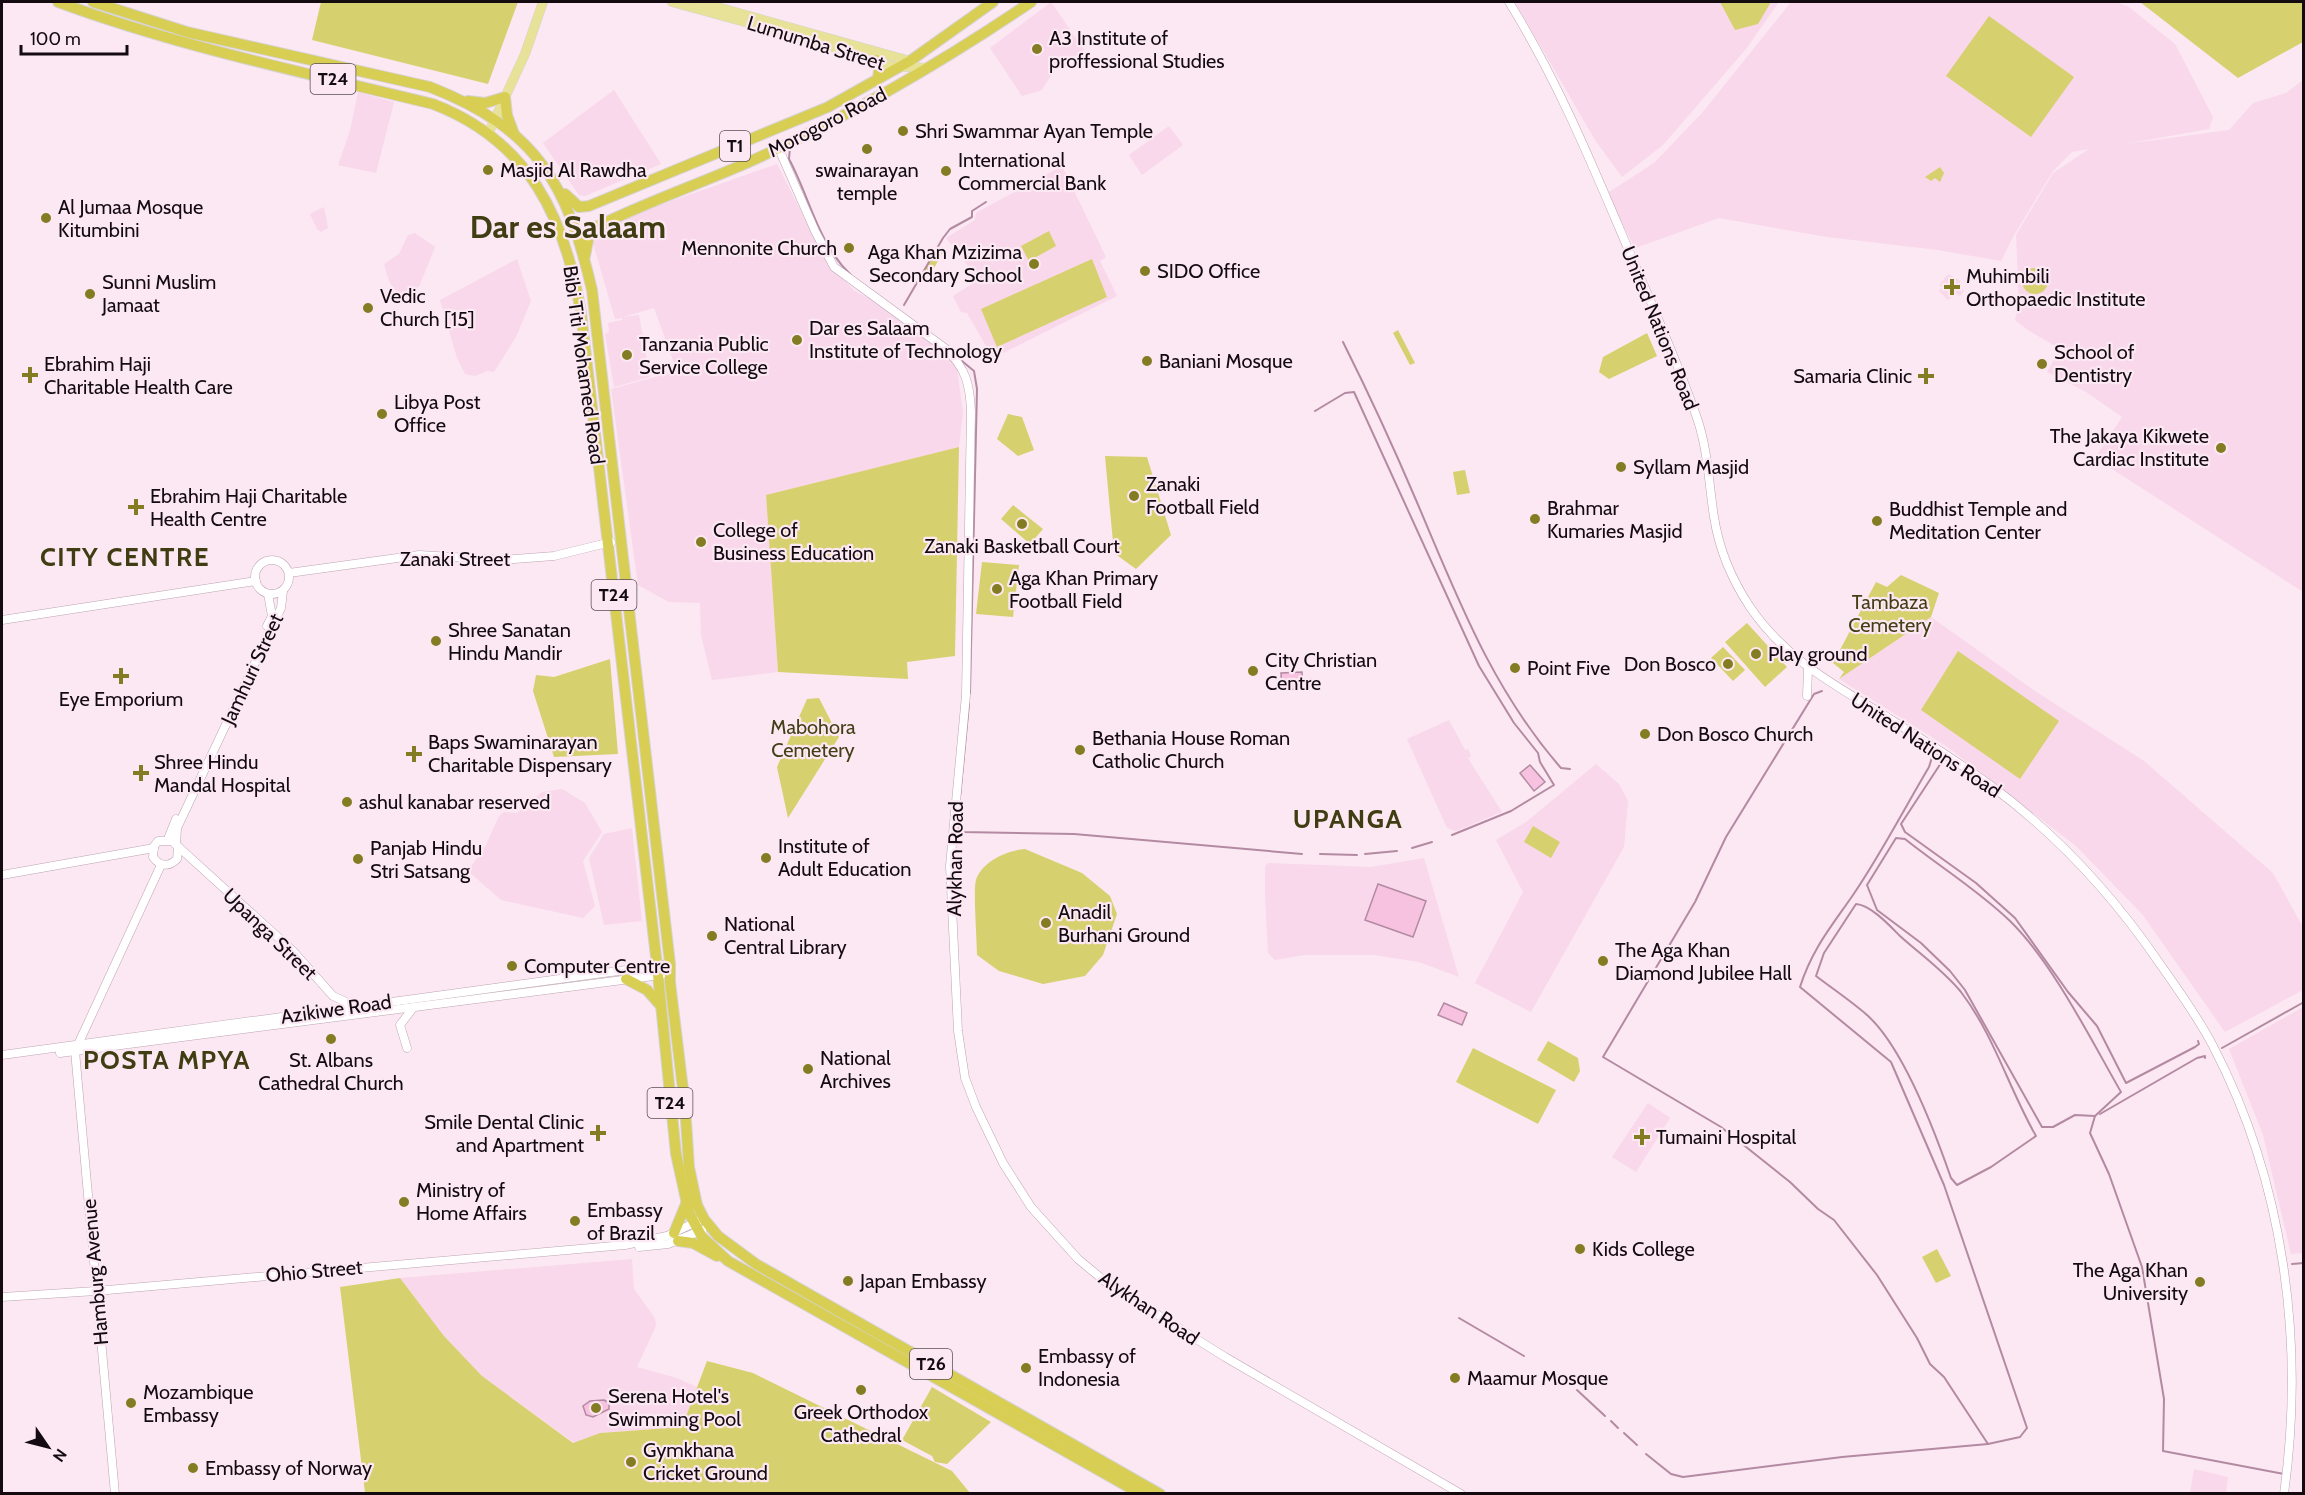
<svg xmlns="http://www.w3.org/2000/svg" width="2305" height="1495" viewBox="0 0 2305 1495" font-family="Cabin,sans-serif">
	<rect width="100%" height="100%" fill="#fce8f3"/>
	<g fill="#f8d8ea">
		<path d="M1051,2L1084,50L1053,72L1042,90L1022,96L990,48Z"/>
		<path d="M1515,2H1779L1746,49L1663,145L1622,177L1595,140Z"/>
		<path d="M1791,2H2116L2129,7L2175,44L2213,117L2209,129L2125,144L2229,130L2253,103L2286,93L2303,80V592L2095,458L2122,417L2086,392L2047,372L2060,349L2028,330L2015,320L2019,305L2016,235L2053,173L2089,149L2072,152L2053,171L2014,235L2001,261L1938,250L1827,237L1719,218L1635,248L1606,194L1654,163L1702,113Z"/>
		<path d="M614,90L661,164L585,196L579,195L543,143Z"/>
		<path d="M358,92L394,102L376,173L338,165L350,131Z"/>
		<path d="M1169,126L1183,145L1142,175L1129,155Z"/>
		<path d="M777,164L828,265L855,291L883,306L956,362L963,412L959,447L766,495L778,672L712,680L701,635L700,603L669,602L638,585L611,389L677,371L654,308L623,317L639,315L650,377L614,387L605,334L609,332L608,323L622,320V318L615,319L589,230Z"/>
		<path d="M1062,166L1106,257L1100,261L1117,296L993,358L967,313L961,312L953,296L972,284L969,267L946,238L975,220L976,213Z"/>
		<path d="M324,207L328,228L321,232L317,229L310,214Z"/>
		<path d="M415,233L435,247L419,287L399,296L389,281L384,264L399,254L408,235Z"/>
		<path d="M517,259L531,301L516,337L494,372L487,371L475,376L465,374L457,358L440,300Z"/>
		<path d="M1948,274L1961,281L1959,284L1964,291L1960,296L1956,294L1948,300L1939,291L1942,287L1939,285Z"/>
		<path d="M1931,617L2035,691L2144,761L2273,873L2303,927V990L2225,1032L2142,914L2076,846L1946,746L1839,679Z"/>
		<path d="M1449,720L1465,750L1468,749L1471,756L1468,758L1474,768L1502,812L1456,831L1447,828L1407,739Z"/>
		<path d="M1596,764L1619,784L1628,801L1624,847L1531,1012L1475,983L1523,892L1496,840L1526,822Z"/>
		<path d="M562,789L585,803L602,832L583,861L595,906L583,918L501,900L468,871L486,845L499,816L504,812L517,813L542,792Z"/>
		<path d="M632,828L642,921L604,925L589,858L604,834Z"/>
		<path d="M1424,858L1459,977L1419,962L1374,955H1304L1275,960L1268,953L1265,895V866L1268,863L1371,867Z"/>
		<path d="M2303,1007V1253L2291,1254L2263,1135L2229,1049Z"/>
		<path d="M1648,1103L1670,1118L1636,1172L1612,1157Z"/>
		<path d="M632,1259L634,1289L655,1318L656,1326L637,1367L677,1378L697,1387L682,1427L600,1433L574,1443L482,1376L444,1336L400,1278Z"/>
		<path d="M2194,1469L2228,1477L2226,1493H2190Z"/>
	</g>
	<g fill="#d7d06f">
		<path d="M321,2H518L488,84L312,40Z"/>
		<path d="M1720,2H1771L1758,24L1735,30Z"/>
		<path d="M2140,2H2303V42L2238,78Z"/>
		<path d="M1989,16L2074,77L2031,137L1946,76Z"/>
		<path d="M1940,167L1944,173L1940,182L1935,178L1931,181L1925,177Z"/>
		<path d="M1049,231L1056,246L1029,261L1021,246Z"/>
		<path d="M936,248L943,252L929,277L922,273Z"/>
		<path d="M1092,259L1107,297L997,347L981,309Z"/>
		<circle cx="2035" cy="281" r="13"/>
		<path d="M1398,330L1415,363L1410,365L1393,333Z"/>
		<path d="M1647,333L1657,356L1609,379L1599,372L1603,357Z"/>
		<path d="M1008,414L1022,417L1034,450L1018,456L997,439Z"/>
		<path d="M959,447L955,656L907,662L908,679L778,672L766,495Z"/>
		<path d="M1105,456L1147,457L1171,535L1136,569L1114,553Z"/>
		<path d="M1465,470L1470,493L1457,495L1453,472Z"/>
		<path d="M1013,505L1043,529L1030,544L1001,519Z"/>
		<path d="M982,562L1019,565L1013,617L976,614Z"/>
		<path d="M1901,575L1939,593L1931,617L1839,679L1844,672L1833,663L1876,582L1887,587Z"/>
		<path d="M1747,623L1787,667L1765,687L1725,642Z"/>
		<path d="M1723,647L1745,670L1733,681L1711,658Z"/>
		<path d="M1958,651L2059,721L2020,779L1921,710Z"/>
		<path d="M610,659L618,754L554,757L533,691L536,675L554,677Z"/>
		<path d="M819,698L839,737L788,818L777,767L807,699Z"/>
		<path d="M1533,826L1560,842L1551,858L1524,842Z"/>
		<path d="M1025,849L1082,873L1110,896L1117,914L1103,955L1085,976L1043,984L999,971L977,955C977,940 973,890 976,880C982,861 1008,850 1025,849Z"/>
		<path d="M1548,1041L1578,1058L1580,1071L1574,1082L1537,1060Z"/>
		<path d="M1473,1048L1556,1090L1538,1124L1456,1082Z"/>
		<path d="M1937,1249L1951,1276L1936,1283L1922,1257Z"/>
		<path d="M400,1278L444,1336L482,1376L573,1443L600,1433L682,1427L707,1361L753,1373L952,1471L970,1493H365L340,1287Z"/>
		<path d="M932,1387L991,1422L947,1464L935,1462L932,1456L902,1440Z"/>
	</g>
	<g fill="#f7c1e0" stroke="#b38aa2" stroke-width="1.5">
		<path d="M1302,672L1303,688L1282,691L1281,673Z"/>
		<path d="M1530,765L1545,782L1534,791L1520,773Z"/>
		<path d="M1378,884L1426,901L1413,937L1365,920Z"/>
		<path d="M1444,1003L1467,1013L1462,1025L1438,1015Z"/>
		<path d="M604,1400L609,1403V1409L593,1417L586,1415L583,1406L590,1401Z"/>
	</g>
	<g fill="none" stroke-linecap="round" stroke-linejoin="round">
		<g stroke="#b38aa2" stroke-width="2">
			<path d="M2303,2H2304"/>
			<path d="M790,147L789,159C810,198 818,244 851,275"/>
			<path d="M904,305L943,238L950,229L972,217V211L986,202"/>
			<path d="M1343,342C1369,394 1393,446 1416,500C1457,596 1491,688 1561,768L1570,769"/>
			<path d="M956,356L974,371L977,389L970,693"/>
			<path d="M1315,411L1345,393L1354,392L1479,666L1514,723L1538,753L1540,762L1554,785L1511,811L1452,835"/>
			<path d="M1822,691L1814,694L1726,837L1695,902L1603,1057L1721,1127L1790,1182L1818,1209L1834,1220L1877,1275L1917,1338L1930,1364L1944,1377L1988,1444L2020,1437L2027,1428L1944,1185L1891,1062L1800,987C1812,949 1831,927 1853,895C1881,854 1904,809 1929,767L1933,754L1927,753"/>
			<path d="M1941,763L1901,824L1905,832L1976,883L2015,918L2068,992L2097,1026L2126,1083L2195,1047L2199,1044L2198,1041"/>
			<path d="M960,797L969,704"/>
			<path d="M956,826L961,832L1074,834L1302,854"/>
			<path d="M1896,838L1905,839C1940,867 1978,890 2010,921C2053,963 2091,1040 2121,1092L2095,1116L2075,1115L2053,1127H2042L1965,990L1950,971L1921,943L1877,910L1867,885Z"/>
			<path d="M1412,848L1432,842"/>
			<path d="M1320,854L1357,855"/>
			<path d="M1365,854L1397,851"/>
			<path d="M1856,904C1871,905 1890,926 1900,936C1921,955 1943,970 1961,992C1994,1035 2009,1089 2036,1136L1991,1167L1957,1185L1951,1178C1935,1132 1904,1048 1867,1015C1851,1001 1833,989 1816,976L1824,953Z"/>
			<path d="M2222,1048L2304,1002"/>
			<path d="M2100,1114L2197,1058L2205,1056V1058"/>
			<path d="M2095,1116L2090,1133L2109,1174L2142,1267L2164,1399L2163,1451L2284,1474"/>
			<path d="M2292,1264L2304,1263"/>
			<path d="M1459,1318L1524,1356"/>
			<path d="M1577,1390L1605,1416"/>
			<path d="M1611,1421L1618,1428"/>
			<path d="M1624,1433L1637,1445"/>
			<path d="M1646,1454L1671,1474L1683,1477L1842,1457L1988,1444"/>
		</g>
		<g stroke="#bca4b1" stroke-width="9">
			<g id="minor">
				<path d="M1509,2C1561,86 1596,174 1635,265C1657,316 1680,368 1698,421C1708,452 1709,485 1714,517C1719,549 1732,580 1750,607C1784,657 1829,682 1879,712C1917,736 1954,759 1990,785C2058,835 2113,895 2160,964C2179,991 2198,1017 2213,1046C2284,1182 2305,1342 2284,1494"/>
				<path d="M778,147L815,231L834,267L946,349C966,369 970,384 971,412L966,695L950,866L958,1031L965,1078L976,1107L1003,1163L1031,1207L1078,1259L1107,1283L1225,1357L1461,1494"/>
				<circle cx="272" cy="577" r="17"/>
				<path d="M289,573L419,555L503,560L554,556L611,542"/>
				<path d="M2,620L256,581"/>
				<path d="M267,626L272,616L268,594"/>
				<path d="M1807,696L1808,669"/>
				<path d="M168,839L176,819"/>
				<path d="M176,844L177,828L281,608L283,591"/>
				<path d="M178,849L177,859C169,867 160,867 153,857L154,846L158,841H172L292,950L333,996L355,1006"/>
				<path d="M2,875L154,848"/>
				<path d="M407,1048L400,1025L413,1008"/>
				<path d="M60,1053L661,975"/>
				<path d="M2,1055L670,964"/>
				<path d="M639,1247L668,1244L702,1230"/>
				<path d="M2,1297L96,1291L625,1245L667,1236L698,1221"/>
				<path d="M115,1494L75,1051L161,865"/>
			</g>
		</g>
		<g stroke="#d5d3d4" stroke-width="10">
			<g id="major">
				<path d="M672,2L811,40L892,66L927,68"/>
				<path d="M699,2L910,61"/>
				<path d="M489,132L525,54L543,2"/>
			</g>
		</g>
		<g stroke="#d5d3d4" stroke-width="12">
			<g id="highway">
				<path d="M58,2C180,47 307,73 433,104C529,141 565,217 581,313L657,965L676,1154L689,1213L702,1237L728,1261L1141,1494"/>
				<path d="M93,2L187,32L430,87C537,129 567,183 592,290L670,964V982L685,1106L689,1167L697,1205L704,1219L718,1236L756,1264L1160,1494"/>
				<path d="M876,60L879,70L878,79"/>
				<path d="M468,101L485,103L505,97L507,115L514,134"/>
				<path d="M565,194L579,207L589,206L828,107L910,61L993,2"/>
				<path d="M585,256L589,235L598,226C647,202 699,184 749,162C848,117 941,63 1031,2"/>
				<path d="M626,979L647,990L661,1006"/>
				<path d="M674,1233L686,1204"/>
				<path d="M678,1241L693,1243L717,1256"/>
			</g>
		</g>
		<use href="#minor" stroke="#fff" stroke-width="8"/>
		<use href="#major" stroke="#e8e298" stroke-width="9"/>
		<use href="#highway" stroke="#d9ce54" stroke-width="10"/>
	</g>
	<g fill="#847c23" stroke="#fce8f3" stroke-width="2">
		<circle cx="1037" cy="49" r="6"/>
		<circle cx="903" cy="131" r="6"/>
		<circle cx="867" cy="149" r="6"/>
		<circle cx="488" cy="170" r="6"/>
		<circle cx="946" cy="171" r="6"/>
		<circle cx="46" cy="218" r="6"/>
		<circle cx="849" cy="248" r="6"/>
		<circle cx="1034" cy="264" r="6"/>
		<circle cx="1145" cy="271" r="6"/>
		<path d="M1949 278h6v6h6v6h-6v6h-6v-6h-6v-6h6z"/>
		<circle cx="90" cy="294" r="6"/>
		<circle cx="368" cy="308" r="6"/>
		<circle cx="797" cy="340" r="6"/>
		<circle cx="627" cy="355" r="6"/>
		<circle cx="1147" cy="361" r="6"/>
		<circle cx="2042" cy="364" r="6"/>
		<path d="M27 366h6v6h6v6h-6v6h-6v-6h-6v-6h6z"/>
		<path d="M1923 367h6v6h6v6h-6v6h-6v-6h-6v-6h6z"/>
		<circle cx="382" cy="414" r="6"/>
		<circle cx="2221" cy="448" r="6"/>
		<circle cx="1621" cy="467" r="6"/>
		<circle cx="1134" cy="496" r="6"/>
		<path d="M133 498h6v6h6v6h-6v6h-6v-6h-6v-6h6z"/>
		<circle cx="1535" cy="519" r="6"/>
		<circle cx="1877" cy="521" r="6"/>
		<circle cx="1022" cy="524" r="6"/>
		<circle cx="701" cy="542" r="6"/>
		<circle cx="997" cy="589" r="6"/>
		<circle cx="436" cy="641" r="6"/>
		<circle cx="1756" cy="654" r="6"/>
		<circle cx="1728" cy="664" r="6"/>
		<circle cx="1515" cy="668" r="6"/>
		<circle cx="1253" cy="671" r="6"/>
		<path d="M118 667h6v6h6v6h-6v6h-6v-6h-6v-6h6z"/>
		<circle cx="1645" cy="734" r="6"/>
		<circle cx="1080" cy="750" r="6"/>
		<path d="M411 745h6v6h6v6h-6v6h-6v-6h-6v-6h6z"/>
		<path d="M138 764h6v6h6v6h-6v6h-6v-6h-6v-6h6z"/>
		<circle cx="347" cy="802" r="6"/>
		<circle cx="766" cy="858" r="6"/>
		<circle cx="358" cy="859" r="6"/>
		<circle cx="1046" cy="923" r="6"/>
		<circle cx="712" cy="936" r="6"/>
		<circle cx="1603" cy="961" r="6"/>
		<circle cx="512" cy="966" r="6"/>
		<circle cx="331" cy="1039" r="6"/>
		<circle cx="808" cy="1069" r="6"/>
		<path d="M595 1124h6v6h6v6h-6v6h-6v-6h-6v-6h6z"/>
		<path d="M1639 1128h6v6h6v6h-6v6h-6v-6h-6v-6h6z"/>
		<circle cx="404" cy="1202" r="6"/>
		<circle cx="575" cy="1221" r="6"/>
		<circle cx="1580" cy="1249" r="6"/>
		<circle cx="848" cy="1281" r="6"/>
		<circle cx="2200" cy="1282" r="6"/>
		<circle cx="1026" cy="1368" r="6"/>
		<circle cx="1455" cy="1378" r="6"/>
		<circle cx="861" cy="1390" r="6"/>
		<circle cx="131" cy="1403" r="6"/>
		<circle cx="596" cy="1408" r="6"/>
		<circle cx="631" cy="1462" r="6"/>
		<circle cx="193" cy="1468" r="6"/>
	</g>
	<g text-anchor="middle" dominant-baseline="central" stroke-width="4.5" stroke-linejoin="round" paint-order="stroke">
		<g fill="#fce8f3" stroke="#594d54" stroke-width="1.5">
			<rect x="310.5" y="64" width="45" height="30" rx="4.5"/>
			<rect x="720" y="131" width="30" height="30" rx="4.5"/>
			<rect x="591.5" y="580" width="45" height="30" rx="4.5"/>
			<rect x="647.5" y="1088" width="45" height="30" rx="4.5"/>
			<rect x="910" y="1349" width="42" height="30" rx="4.5"/>
		</g>
		<g font-size="18" font-weight="bold" fill="#130b10">
			<text x="333" y="79">T24</text>
			<text x="735" y="146">T1</text>
			<text x="614" y="595">T24</text>
			<text x="670" y="1103">T24</text>
			<text x="931" y="1364">T26</text>
		</g>
		<g font-size="20" fill="#130b10" stroke="#fce8f3" text-anchor="start">
			<text x="1049" y="38">A3 Institute of<tspan x="1049" dy="23">proffessional Studies</tspan></text>
			<text x="915" y="131">Shri Swammar Ayan Temple</text>
			<text x="958" y="160">International<tspan x="958" dy="23">Commercial Bank</tspan></text>
			<text x="500" y="170">Masjid Al Rawdha</text>
			<text x="867" y="170" text-anchor="middle">swainarayan<tspan x="867" dy="23">temple</tspan></text>
			<text x="58" y="207">Al Jumaa Mosque<tspan x="58" dy="23">Kitumbini</tspan></text>
			<text x="837" y="248" text-anchor="end">Mennonite Church</text>
			<text x="1022" y="252" text-anchor="end">Aga Khan Mzizima<tspan x="1022" dy="23">Secondary School</tspan></text>
			<text x="1157" y="271">SIDO Office</text>
			<text x="1966" y="276">Muhimbili<tspan x="1966" dy="23">Orthopaedic Institute</tspan></text>
			<text x="102" y="282">Sunni Muslim<tspan x="102" dy="23">Jamaat</tspan></text>
			<text x="380" y="296">Vedic<tspan x="380" dy="23">Church [15]</tspan></text>
			<text x="809" y="328">Dar es Salaam<tspan x="809" dy="23">Institute of Technology</tspan></text>
			<text x="639" y="344">Tanzania Public<tspan x="639" dy="23">Service College</tspan></text>
			<text x="2054" y="352">School of<tspan x="2054" dy="23">Dentistry</tspan></text>
			<text x="1159" y="361">Baniani Mosque</text>
			<text x="44" y="364">Ebrahim Haji<tspan x="44" dy="23">Charitable Health Care</tspan></text>
			<text x="1912" y="376" text-anchor="end">Samaria Clinic</text>
			<text x="394" y="402">Libya Post<tspan x="394" dy="23">Office</tspan></text>
			<text x="2209" y="436" text-anchor="end">The Jakaya Kikwete<tspan x="2209" dy="23">Cardiac Institute</tspan></text>
			<text x="1633" y="467">Syllam Masjid</text>
			<text x="1146" y="484">Zanaki<tspan x="1146" dy="23">Football Field</tspan></text>
			<text x="150" y="496">Ebrahim Haji Charitable<tspan x="150" dy="23">Health Centre</tspan></text>
			<text x="1547" y="508">Brahmar<tspan x="1547" dy="23">Kumaries Masjid</tspan></text>
			<text x="1889" y="509">Buddhist Temple and<tspan x="1889" dy="23">Meditation Center</tspan></text>
			<text x="713" y="530">College of<tspan x="713" dy="23">Business Education</tspan></text>
			<text x="1022" y="546" text-anchor="middle">Zanaki Basketball Court</text>
			<text x="1009" y="578">Aga Khan Primary<tspan x="1009" dy="23">Football Field</tspan></text>
			<text x="448" y="630">Shree Sanatan<tspan x="448" dy="23">Hindu Mandir</tspan></text>
			<text x="1768" y="654">Play ground</text>
			<text x="1265" y="660">City Christian<tspan x="1265" dy="23">Centre</tspan></text>
			<text x="1716" y="664" text-anchor="end">Don Bosco</text>
			<text x="1527" y="668">Point Five</text>
			<text x="121" y="699" text-anchor="middle">Eye Emporium</text>
			<text x="1657" y="734">Don Bosco Church</text>
			<text x="1092" y="738">Bethania House Roman<tspan x="1092" dy="23">Catholic Church</tspan></text>
			<text x="428" y="742">Baps Swaminarayan<tspan x="428" dy="23">Charitable Dispensary</tspan></text>
			<text x="154" y="762">Shree Hindu<tspan x="154" dy="23">Mandal Hospital</tspan></text>
			<text x="359" y="802">ashul kanabar reserved</text>
			<text x="778" y="846">Institute of<tspan x="778" dy="23">Adult Education</tspan></text>
			<text x="370" y="848">Panjab Hindu<tspan x="370" dy="23">Stri Satsang</tspan></text>
			<text x="1058" y="912">Anadil<tspan x="1058" dy="23">Burhani Ground</tspan></text>
			<text x="724" y="924">National<tspan x="724" dy="23">Central Library</tspan></text>
			<text x="1615" y="950">The Aga Khan<tspan x="1615" dy="23">Diamond Jubilee Hall</tspan></text>
			<text x="524" y="966">Computer Centre</text>
			<text x="820" y="1058">National<tspan x="820" dy="23">Archives</tspan></text>
			<text x="331" y="1060" text-anchor="middle">St. Albans<tspan x="331" dy="23">Cathedral Church</tspan></text>
			<text x="584" y="1122" text-anchor="end">Smile Dental Clinic<tspan x="584" dy="23">and Apartment</tspan></text>
			<text x="1656" y="1137">Tumaini Hospital</text>
			<text x="416" y="1190">Ministry of<tspan x="416" dy="23">Home Affairs</tspan></text>
			<text x="587" y="1210">Embassy<tspan x="587" dy="23">of Brazil</tspan></text>
			<text x="1592" y="1249">Kids College</text>
			<text x="2188" y="1270" text-anchor="end">The Aga Khan<tspan x="2188" dy="23">University</tspan></text>
			<text x="860" y="1281">Japan Embassy</text>
			<text x="1038" y="1356">Embassy of<tspan x="1038" dy="23">Indonesia</tspan></text>
			<text x="1467" y="1378">Maamur Mosque</text>
			<text x="143" y="1392">Mozambique<tspan x="143" dy="23">Embassy</tspan></text>
			<text x="608" y="1396">Serena Hotel's<tspan x="608" dy="23">Swimming Pool</tspan></text>
			<text x="861" y="1412" text-anchor="middle">Greek Orthodox<tspan x="861" dy="23">Cathedral</tspan></text>
			<text x="643" y="1450">Gymkhana<tspan x="643" dy="23">Cricket Ground</tspan></text>
			<text x="205" y="1468">Embassy of Norway</text>
		</g>
		<g font-size="20" fill="#130b10" stroke="#fce8f3">
			<text transform="translate(816 43) rotate(17)">Lumumba Street</text>
			<text transform="translate(827 122) rotate(-27)">Morogoro Road</text>
			<text transform="translate(1660 328) rotate(68)">United Nations Road</text>
			<text transform="translate(584 365) rotate(82)">Bibi Titi Mohamed Road</text>
			<text x="455" y="559">Zanaki Street</text>
			<text transform="translate(252 669) rotate(-65)">Jamhuri Street</text>
			<text transform="translate(1926 745) rotate(33)">United Nations Road</text>
			<text transform="translate(955 859) rotate(-89)">Alykhan Road</text>
			<text transform="translate(270 934) rotate(44)">Upanga Street</text>
			<text transform="translate(336 1009) rotate(-8)">Azikiwe Road</text>
			<text transform="translate(314 1271) rotate(-5)">Ohio Street</text>
			<text transform="translate(95 1272) rotate(-95)">Hamburg Avenue</text>
			<text transform="translate(1149 1308) rotate(34)">Alykhan Road</text>
		</g>
		<g font-size="20" fill="#433f15" stroke="#fce8f3">
			<text x="1890" y="602">Tambaza<tspan x="1890" dy="23">Cemetery</tspan></text>
			<text x="813" y="727">Mabohora<tspan x="813" dy="23">Cemetery</tspan></text>
		</g>
		<g font-size="26" font-weight="bold" letter-spacing="1.5" fill="#403d13" stroke="#fce8f3">
			<text x="125" y="557">CITY CENTRE</text>
			<text x="1348" y="819">UPANGA</text>
			<text x="167" y="1060">POSTA MPYA</text>
		</g>
		<g font-size="32" font-weight="bold" fill="#403d13" stroke="#fce8f3">
			<text x="568" y="226">Dar es Salaam</text>
		</g>
	</g>
	<rect width="2305" height="1495" fill="none" stroke="#130b10" stroke-width="6"/>
	<g transform="translate(48 1447) rotate(125)" stroke="#fce8f3" stroke-width="4.5" paint-order="stroke">
	<path d="M0-4.5L10 22L0 15L-10 22Z" fill="#130b10"/>
	<text y="-9" font-size="16" font-weight="bold" text-anchor="middle" fill="#130b10">N</text>
	</g>
	<path d="M21 45v9h106v-9" fill="none" stroke="#130b10" stroke-width="3"/>
	<text x="30" y="45" font-size="18" fill="#130b10" stroke="#fce8f3" stroke-width="4.5" paint-order="stroke">100 m</text>
</svg>
